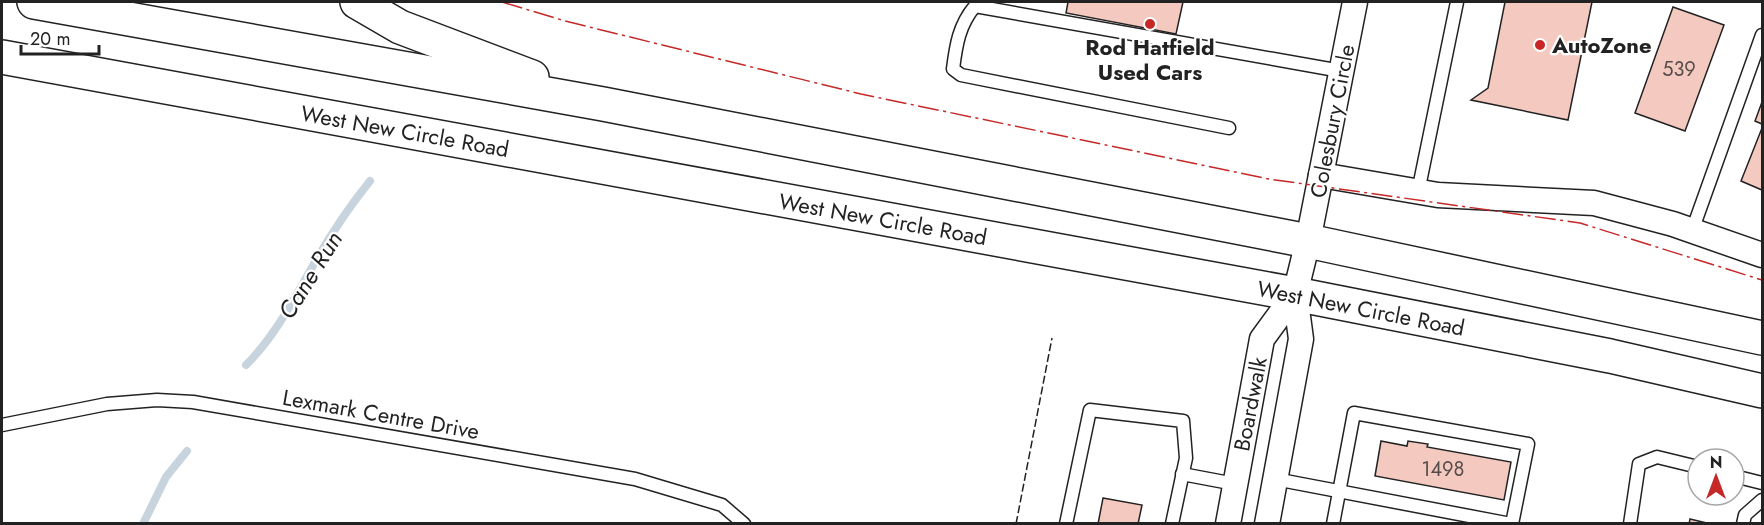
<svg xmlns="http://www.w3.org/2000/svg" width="1764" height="525" viewBox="0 0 1764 525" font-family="Jost,sans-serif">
	<rect width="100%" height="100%" fill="#fff"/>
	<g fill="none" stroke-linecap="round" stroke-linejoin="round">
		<g stroke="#c7d3dd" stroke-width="8">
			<path d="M246,365C276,335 294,299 315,262C331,234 349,207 370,181"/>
			<path d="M143,524L166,477L187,451"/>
		</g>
	</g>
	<g fill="#f3c9c0" stroke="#222" stroke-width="1.5">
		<path d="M1068,2H1183L1176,34L1066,13Z"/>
		<path d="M1505,2H1592L1568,120L1471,100L1488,88Z"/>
		<path d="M1673,7L1724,25L1685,131L1635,113Z"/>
		<path d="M1762,102V124L1755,121Z"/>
		<path d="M1762,128V190L1741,181Z"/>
		<path d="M1381,441L1407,446L1408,441L1428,444L1427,447L1511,462L1504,500L1375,476Z"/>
		<path d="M1103,498L1142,505L1138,524H1098Z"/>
		<path d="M1690,519L1711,524H1689Z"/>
	</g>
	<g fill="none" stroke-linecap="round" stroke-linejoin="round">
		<g stroke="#222" stroke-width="15">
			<g id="service">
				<path d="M1229,128L961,75L953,69C956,45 959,25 975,6L1341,71"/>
				<path d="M1418,192L1457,2"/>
				<path d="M1692,231L1762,35"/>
				<path d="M2,425L107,404L157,400L193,402L635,479L722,505L744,524"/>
				<path d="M1182,474L1235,484"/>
				<path d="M1734,476L1762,483"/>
				<path d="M1275,479L1511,524"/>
				<path d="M1066,524L1090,410L1183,421L1186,458L1172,524"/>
				<path d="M1333,524L1354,413L1528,444L1512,524"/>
				<path d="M1630,524L1639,464L1657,457L1698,467"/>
				<path d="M1743,524L1745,515L1762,500"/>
			</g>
		</g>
		<g stroke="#222" stroke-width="27">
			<g id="minor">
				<path d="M1321,175L1438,195L1594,203L1673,224L1762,255"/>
				<path d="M1228,524L1262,339L1295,294"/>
				<path d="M1267,524L1301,339L1295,294L1308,241L1355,2"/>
			</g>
		</g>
		<g stroke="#222" stroke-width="36">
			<g id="trunk">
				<path d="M1308,241L1762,338"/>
				<path d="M1295,294L1610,356L1762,391"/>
			</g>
		</g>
		<g stroke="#222" stroke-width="36">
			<g id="motorway">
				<path d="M34,2L603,104L1308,241"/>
				<path d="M357,2L400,27L532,77"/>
				<path d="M2,57L1295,294"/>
			</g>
		</g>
		<use href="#service" stroke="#fff" stroke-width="12"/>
		<use href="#minor" stroke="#fff" stroke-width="24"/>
		<use href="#trunk" stroke="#fff" stroke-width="33"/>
		<use href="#motorway" stroke="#fff" stroke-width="33"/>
		<path stroke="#222" stroke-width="1.5" stroke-dasharray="8 3" stroke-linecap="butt" d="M1016,524L1052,338"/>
		<path stroke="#c62828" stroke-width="1.5" stroke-dasharray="21 4.5 3 4.5" stroke-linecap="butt" d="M502,2L565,21L861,94L1269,179L1580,223L1762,280"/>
	</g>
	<g fill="#c62828" stroke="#fff" stroke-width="2">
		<circle cx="1150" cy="24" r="6"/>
		<circle cx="1540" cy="45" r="6"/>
	</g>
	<g text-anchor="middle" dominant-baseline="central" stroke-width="4.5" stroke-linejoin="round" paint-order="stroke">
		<g font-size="20" fill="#564c4a">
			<text x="1679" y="69">539</text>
			<text x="1443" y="469">1498</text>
		</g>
		<g font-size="22" font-weight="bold" fill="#222" stroke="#fff" text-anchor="start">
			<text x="1552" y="45">AutoZone</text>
			<text x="1150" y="47" text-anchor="middle">Rod Hatfield<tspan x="1150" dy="25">Used Cars</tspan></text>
		</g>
		<g font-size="22" fill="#222" stroke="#fff">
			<text transform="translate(1332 121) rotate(-79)">Colesbury Circle</text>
			<text transform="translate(405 131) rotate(10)">West New Circle Road</text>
			<text transform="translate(883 219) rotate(10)">West New Circle Road</text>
			<text transform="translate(1361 308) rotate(11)">West New Circle Road</text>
			<text transform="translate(1250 404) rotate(-79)">Boardwalk</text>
			<text transform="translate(381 414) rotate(10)">Lexmark Centre Drive</text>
		</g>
		<g font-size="24" font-style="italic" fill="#222" stroke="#fff">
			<text transform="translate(310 275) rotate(-58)">Cane Run</text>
		</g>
	</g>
	<rect width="1764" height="525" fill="none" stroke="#222222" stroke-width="6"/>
	<g transform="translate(1716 477)"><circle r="28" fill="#ffffff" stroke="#a7a7a7" stroke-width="1.5"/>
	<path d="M0-4.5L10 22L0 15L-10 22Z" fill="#c62828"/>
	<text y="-9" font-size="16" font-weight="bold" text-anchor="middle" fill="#222222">N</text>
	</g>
	<path d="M21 45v9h78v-9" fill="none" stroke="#222222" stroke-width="3"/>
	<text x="30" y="45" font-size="18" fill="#222222" stroke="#ffffff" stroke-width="4.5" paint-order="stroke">20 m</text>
</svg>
